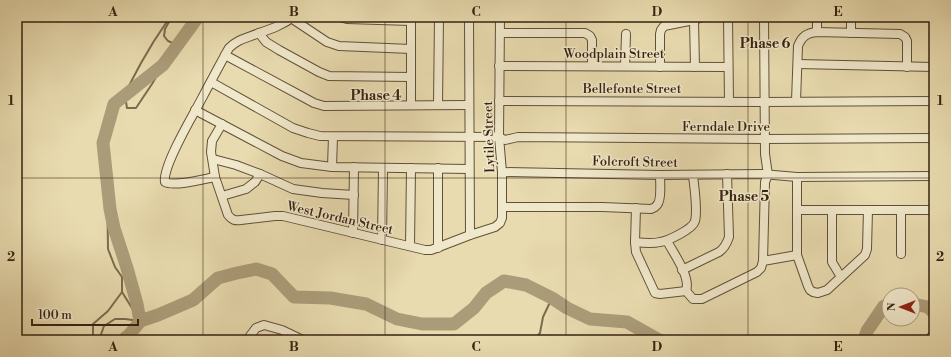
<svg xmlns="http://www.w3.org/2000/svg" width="951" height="357" viewBox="0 0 951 357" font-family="'Libre Bodoni',serif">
	<rect width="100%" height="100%" fill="#e8dbaf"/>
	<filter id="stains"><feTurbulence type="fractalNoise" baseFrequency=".005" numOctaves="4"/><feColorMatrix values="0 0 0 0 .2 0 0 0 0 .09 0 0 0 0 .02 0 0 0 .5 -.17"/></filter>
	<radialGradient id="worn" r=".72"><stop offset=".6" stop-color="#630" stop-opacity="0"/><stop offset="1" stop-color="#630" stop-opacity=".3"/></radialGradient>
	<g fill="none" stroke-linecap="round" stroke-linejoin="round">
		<g stroke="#7c6b4f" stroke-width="2">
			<path d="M170,20L165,29L164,36L168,41L175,44L170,55"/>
			<path d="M123,97L141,63L154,41L170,17"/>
			<path d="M118,101L126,102L127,108H136L152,84L163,65"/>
			<path d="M122,292L140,321"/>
			<path d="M94,340L93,337V324L108,311L122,292V277L115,267L108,249L107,176"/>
			<path d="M99,340L104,326L115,319H125L140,321"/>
			<path d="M534,340L540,333L543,317L552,298"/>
		</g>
		<g stroke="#ab9c79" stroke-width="13">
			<path d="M913,304L928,307L934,313"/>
			<path d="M140,321L158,315L193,300L218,278L237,273L256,269L272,274L294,297L330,298L366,304L397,319L422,324H454L474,308L486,293L504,281L526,285L552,298L567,308L590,319L627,322L659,340"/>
			<path d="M123,340L129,335L138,324L140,321L137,304L127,268L114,228L110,209L103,143L114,104L163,65L198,17"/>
			<path d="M864,340L867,331L884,306L889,305"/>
		</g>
		<g stroke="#625038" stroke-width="10">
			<g id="minor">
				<path d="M340,17L347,19L411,21"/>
				<path d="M411,17V105"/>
				<path d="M469,17L470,235"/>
				<path d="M728,17L729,102"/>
				<path d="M817,17V32"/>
				<path d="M291,18L327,42L339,46L411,49"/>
				<path d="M694,20L695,67"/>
				<path d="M259,33L266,42L279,50L319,72L329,76L411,77"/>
				<path d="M500,33H585L590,36L592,40V66"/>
				<path d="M851,33V17"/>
				<path d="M225,55L303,97L314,103L324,106L469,105"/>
				<path d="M798,64L934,67"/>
				<path d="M499,66L728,67"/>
				<path d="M625,66L626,34"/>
				<path d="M660,67V34L661,30L664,26L694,20L702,17"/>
				<path d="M211,82L293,128L308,133L320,136L499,137L505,140L518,137L765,139L934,138"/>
				<path d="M499,101L762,102L934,101"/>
				<path d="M796,101L798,46C802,36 807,33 817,32L900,34L905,37L907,41V67"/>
				<path d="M438,105L439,17"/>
				<path d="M195,110L282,156L301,163L332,167L469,169"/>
				<path d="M222,124L212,141L211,152L215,177L228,215C232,220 235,221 241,220L275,216H283L425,250H431L470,235L495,227L500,223L502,218V172L499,137L500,17"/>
				<path d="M213,159L236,165L260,174L293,189L322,193L354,195"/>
				<path d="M332,167L333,137"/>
				<path d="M438,168V248"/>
				<path d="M502,172L660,175L762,174L797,177L934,176"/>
				<path d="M215,177C204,179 174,187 165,182C162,167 193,115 201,100C210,83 219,66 229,48C238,39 247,38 259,33C271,29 283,25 293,17"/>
				<path d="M797,177V255L808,286L810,290L813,292L818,293L827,290L865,255L867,249L868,210"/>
				<path d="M222,196L246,189L255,182L260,174"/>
				<path d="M502,207H602L651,209C653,208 655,208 656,206C662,202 660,182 660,175"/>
				<path d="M636,208L635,242L636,252L655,293L660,294L686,291L693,299H702L757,272L761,268L763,261L765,182L768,175L765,154L764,17"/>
				<path d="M798,210H934"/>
				<path d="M832,210V262L841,277"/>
				<path d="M901,210V254"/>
				<path d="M353,233L354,167"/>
				<path d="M382,240L383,168"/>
				<path d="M667,241C674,254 691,277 686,291"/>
				<path d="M635,242C643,243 652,244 660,242C668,241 693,229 695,221C698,210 694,186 693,175"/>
				<path d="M410,246L411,168"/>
				<path d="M763,261L797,255"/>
				<path d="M682,270L719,252C725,248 727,243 729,237L727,174"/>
				<path d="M247,340L256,328L264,325L282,330L303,340"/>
			</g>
		</g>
		<g stroke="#625038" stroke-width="12">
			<path id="tertiary" d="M930,340L934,335"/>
		</g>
		<use href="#minor" stroke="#f0e8cb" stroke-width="8"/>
		<use href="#tertiary" stroke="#f0e8cb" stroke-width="10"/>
	</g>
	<path fill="none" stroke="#362210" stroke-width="1" stroke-opacity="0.55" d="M203,17V340M385,17V340M566,17V340M748,17V340M17,178H934"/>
	<g text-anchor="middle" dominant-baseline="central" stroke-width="3" stroke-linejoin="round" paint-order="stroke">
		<g font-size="13" fill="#362210" stroke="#f0e8cb">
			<text x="614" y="54">Woodplain Street</text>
			<text x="632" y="89">Bellefonte Street</text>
			<text x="726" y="127">Ferndale Drive</text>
			<text transform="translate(489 137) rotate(-92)">Lytile Street</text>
			<text transform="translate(635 162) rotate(1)">Folcroft Street</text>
			<text transform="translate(340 218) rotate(13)">West Jordan Street</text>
		</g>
		<g font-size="14" font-weight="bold" fill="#362210" stroke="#f0e8cb">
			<text x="765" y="44">Phase 6</text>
			<text x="376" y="96">Phase 4</text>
			<text x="744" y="197">Phase 5</text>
		</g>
	</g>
	<rect width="951" height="357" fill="none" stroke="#e8dbaf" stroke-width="44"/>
	<g transform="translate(901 307) rotate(270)"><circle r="19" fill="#f0e8cb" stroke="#a69980"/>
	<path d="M0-3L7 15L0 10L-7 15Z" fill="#8f2418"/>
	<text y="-6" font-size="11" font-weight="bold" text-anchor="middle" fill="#362210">N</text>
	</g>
	<path d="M32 319v6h106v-6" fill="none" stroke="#362210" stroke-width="2"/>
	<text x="38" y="319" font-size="12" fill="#362210" stroke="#f0e8cb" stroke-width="3" paint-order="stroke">100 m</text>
	<rect x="22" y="22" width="907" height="313" fill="none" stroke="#362210" stroke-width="1.5"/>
	<g font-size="13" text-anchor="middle" font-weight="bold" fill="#362210">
		<text x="113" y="16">A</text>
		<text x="294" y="16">B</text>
		<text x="476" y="16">C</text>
		<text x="657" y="16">D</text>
		<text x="838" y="16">E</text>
		<text x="11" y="105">1</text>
		<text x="940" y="105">1</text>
		<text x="11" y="261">2</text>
		<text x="940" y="261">2</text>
		<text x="113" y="351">A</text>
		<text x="294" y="351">B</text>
		<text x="476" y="351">C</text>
		<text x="657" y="351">D</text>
		<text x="838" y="351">E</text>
	</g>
	<rect width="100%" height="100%" filter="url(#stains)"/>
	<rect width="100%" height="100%" fill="url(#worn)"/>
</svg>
